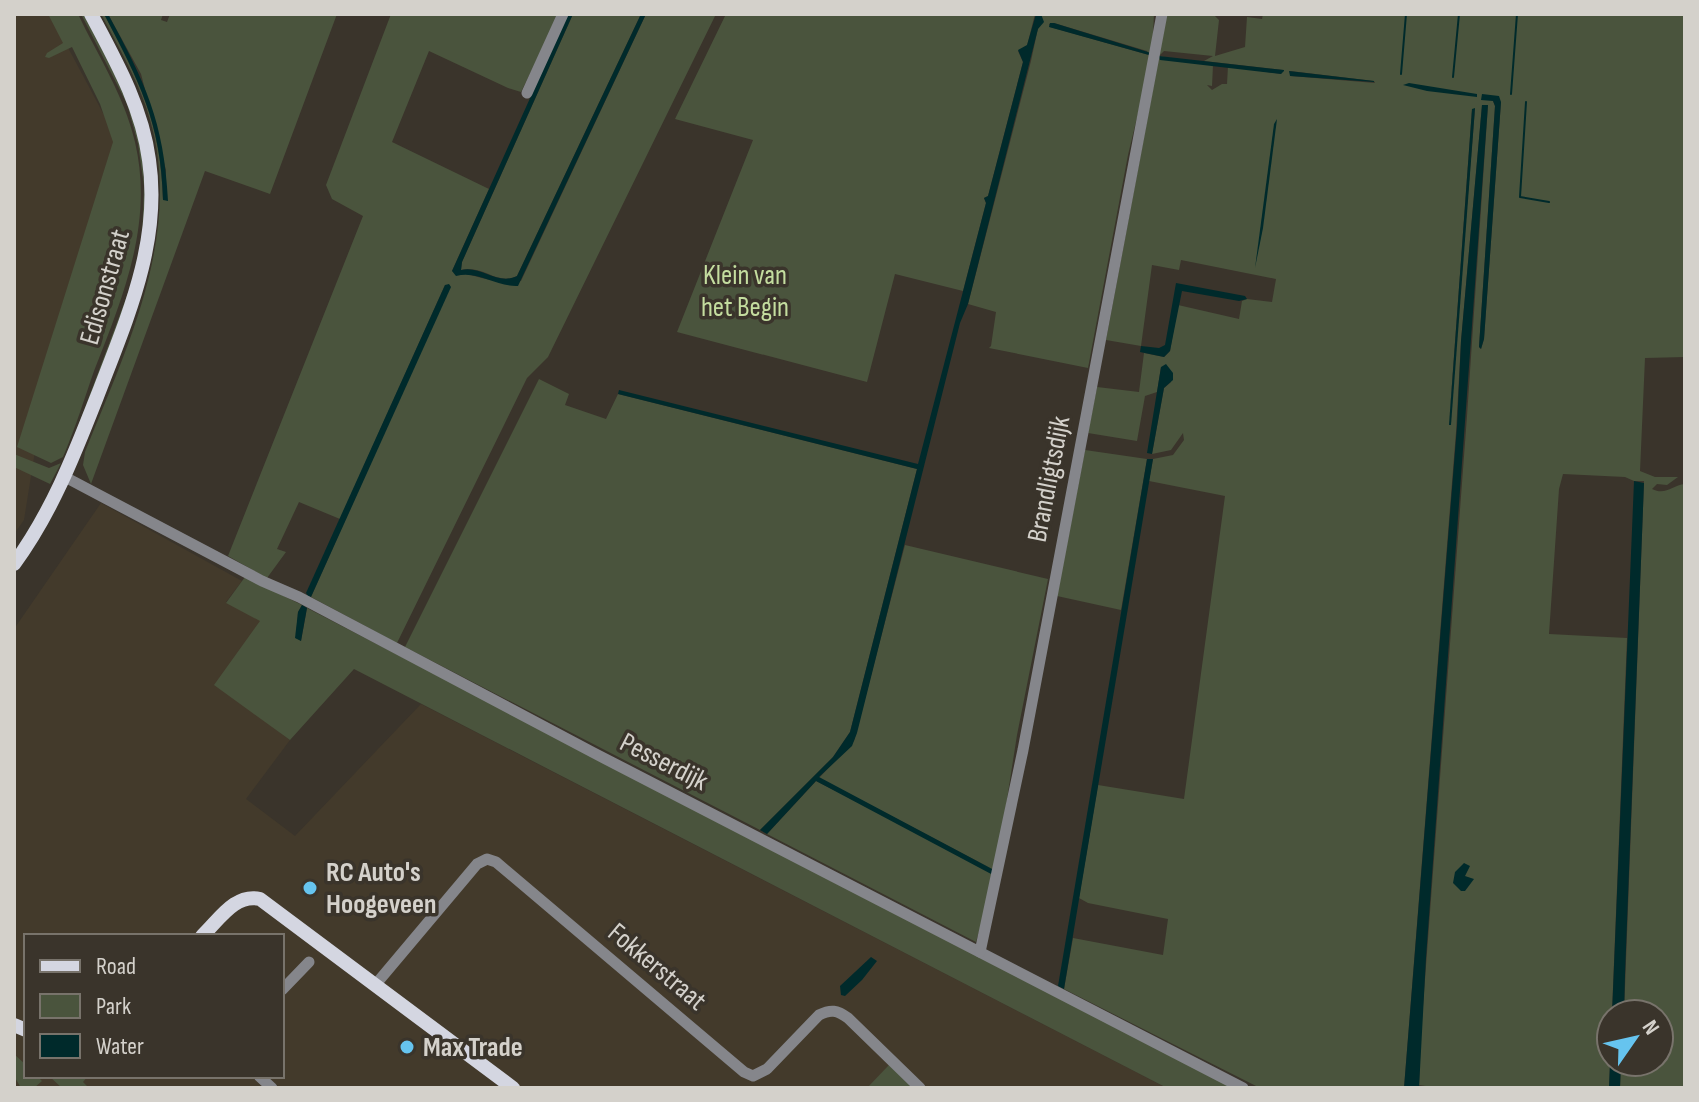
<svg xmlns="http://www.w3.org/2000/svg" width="1699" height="1102" viewBox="0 0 1699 1102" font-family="'Sofia Sans Condensed',sans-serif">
	<rect width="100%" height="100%" fill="#3a342b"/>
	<g fill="#433a2b" fill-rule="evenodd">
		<path d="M14,14H50L119,143L40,420L24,520L14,534Z"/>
		<path d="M101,503L242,581L226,602L301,641L241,703L290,740L246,799L295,836L421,704L1167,1088H14V629ZM26,936H282V1076H26Z"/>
	</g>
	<g fill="#4a543d" fill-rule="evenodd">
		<path d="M48,14H78C98,56 124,95 135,142C154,223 123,297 94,371C84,400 75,429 63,457L51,463L17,447L113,142L100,104L72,47L49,58L45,57L47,53L63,43Z"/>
		<path d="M81,14H86L120,79L140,134L147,218L134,286L66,458L131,285L142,240L144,186L138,144L127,104Z"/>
		<path d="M101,14H104C139,81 161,122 163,200L166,170L141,74L108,14H163L161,20L167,22L170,14H337L270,194L205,171L91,484L83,465L85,452C129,342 187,226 146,107C135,75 117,44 101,14Z"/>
		<path d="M391,14H559L521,92L508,88L429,51L392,142L489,189L452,271C480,276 493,284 521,281L646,14H716L548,357L527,378L397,643L311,597L450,285H445L340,519L299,502L277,549L286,552L267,578L228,556L363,216L332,199L326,185Z"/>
		<path d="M573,14H641L517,276C498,286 482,264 461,270L462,262Z"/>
		<path d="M726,14H1035L1027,46L1018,51L1023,62L988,196L984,198L986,203L963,291L895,274L867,382L677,332L753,140L675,119Z"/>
		<path d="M1041,14H1154L1152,55L1128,155L1088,368L989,348L991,346L996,312L968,304L1031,61ZM1054,23L1147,51L1149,55L1050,27L1049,24Z"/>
		<path d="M1167,14H1213L1219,20L1215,56L1245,47L1247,17L1262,19L1263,14H1685V357L1645,358L1640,471L1655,477H1678L1667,485L1657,484L1652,489C1666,496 1672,485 1685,484V1088H1620L1621,1062H1659V1014H1624L1644,481H1634L1625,477L1563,474L1559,489L1549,634L1627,638L1609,1088H1438L1419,1085L1421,1033L1467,416L1488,105H1482L1461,341L1456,432L1404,1088H1260L1064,989L1073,938L1163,955L1168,919L1088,903L1079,898L1098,785L1184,799L1225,496L1149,481L1153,459L1173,455L1184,440L1183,433L1171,450L1152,454L1164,388L1171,382L1161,367L1157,392L1145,396L1137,441L1088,433L1097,387L1139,392L1144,353L1164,357L1170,351L1178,305L1239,319L1242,301L1247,299L1272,302L1276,279L1181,260L1179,270L1152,265L1141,346L1106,340ZM1164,51L1213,56L1204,61L1283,70L1281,74L1228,66L1227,84H1222L1212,90L1207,85L1212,86L1213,65L1159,56ZM1290,71L1374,81L1375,83L1291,76ZM1493,101L1501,102L1484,339L1481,349L1479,347L1495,106ZM1472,109H1475L1449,425Z"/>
		<path d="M539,379L569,394L565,405L606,419L618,394L917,469L850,732L833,757L760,830L405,647Z"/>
		<path d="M1085,450L1147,459L1121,610L1057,596Z"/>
		<path d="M14,454L49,468L61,463L50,484L14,467Z"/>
		<path d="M905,545L1048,579L1017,735L995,876L976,942L767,834L816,781L994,870L819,778L854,741Z"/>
		<path d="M245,577L302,605L298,612L296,638L301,641L307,608L1234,1088H1167L354,669L290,740L214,685L260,621L226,603Z"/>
		<path d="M14,1054L26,1065V1076H37L42,1081L34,1088H21L14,1076Z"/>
		<path d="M889,1065L913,1088H867Z"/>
		<path d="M49,1076H88L83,1082L89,1088H62Z"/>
	</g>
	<g fill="#002a2b">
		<path d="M104,14H108C145,82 164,121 168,201L163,200C161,122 139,81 104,14Z"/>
		<path d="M568,14H573L462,262L461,270C482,265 497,286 517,276L641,14H646L518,286C496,287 478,270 456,276L452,271Z"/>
		<path d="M1036,14H1041L1044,22L1038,29L968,304L960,323L857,733L852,746L819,777L994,870L993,875L816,781L767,834L760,830L833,757L850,732L917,469L618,394L619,390L918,464L986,203L984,198L988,196L1023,62L1018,50L1027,45Z"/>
		<path d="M1054,23L1148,52L1150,53L1149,55L1049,27L1050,23Z"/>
		<path d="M1159,56L1284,70V71L1281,74L1160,60Z"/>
		<path d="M1289,71L1374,81V82L1290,76Z"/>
		<path d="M1409,83L1477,94V97L1427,91L1403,85Z"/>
		<path d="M1482,94L1499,96L1501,102L1484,339L1481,349L1479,347L1495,106L1493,101L1481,100Z"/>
		<path d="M1482,105H1488L1426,958L1419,1088H1404L1457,426L1461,341Z"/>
		<path d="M1475,108L1451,425H1449L1472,109Z"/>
		<path d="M1277,119L1263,228L1255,268L1274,124Z"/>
		<path d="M1176,283L1245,296L1247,299L1239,301L1182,291L1170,351L1164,357L1140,352L1141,346L1159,348L1165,345Z"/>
		<path d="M449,284L451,287L311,597L308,596L306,593L445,285Z"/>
		<path d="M1166,364L1173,373V380L1164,388L1152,454L1147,453L1161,367Z"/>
		<path d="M1147,459H1153L1064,989L1058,986Z"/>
		<path d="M1634,481L1644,483L1625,975L1624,1014H1612Z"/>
		<path d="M302,605L307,608L301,641L295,638L298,612Z"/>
		<path d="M1464,863L1470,866L1465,876L1474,879L1465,891H1461L1453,883L1455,872Z"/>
		<path d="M871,957L877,961L862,980L845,996L841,995L840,986Z"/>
		<path d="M1611,1039V1062H1621L1620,1088H1609Z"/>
	</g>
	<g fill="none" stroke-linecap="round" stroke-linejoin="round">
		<g stroke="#002a2b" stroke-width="2">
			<path d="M1401,74L1406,14"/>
			<path d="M1453,77L1459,14"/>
			<path d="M1511,94L1517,14"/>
			<path d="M1526,102L1520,197L1549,202"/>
		</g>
		<g stroke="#85868b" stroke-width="11">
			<path d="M527,93L563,14"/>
			<path d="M65,477L262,581L299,597L594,753L1243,1088"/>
			<path d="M980,952L1023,750L1162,14"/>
			<path d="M376,984L477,864L487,859L496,862L744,1072L753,1076L767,1069L819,1015C831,1009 837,1010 848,1018L920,1088"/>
			<path d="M282,990L309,962"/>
			<path d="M259,1076L272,1088"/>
		</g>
		<g stroke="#d4d6e1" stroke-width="14">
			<path d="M14,564C53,511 76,450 100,389C128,316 161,241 149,160C142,107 116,61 91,14"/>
			<path d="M202,936C219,920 235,893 260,899L513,1088"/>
			<path d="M14,1025L26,1030"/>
		</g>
	</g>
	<g fill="#66c4ef" stroke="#3a342b" stroke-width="3">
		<circle cx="310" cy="888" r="8"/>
		<circle cx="407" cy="1047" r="8"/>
	</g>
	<g text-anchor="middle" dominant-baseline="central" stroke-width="7" stroke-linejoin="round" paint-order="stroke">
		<g font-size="28" fill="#c4dd9f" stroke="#3a342b">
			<text x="745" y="275">Klein van<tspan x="745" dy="32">het Begin</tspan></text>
		</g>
		<g font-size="28" fill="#d4d1cb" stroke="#3a342b">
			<text transform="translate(105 287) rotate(-74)">Edisonstraat</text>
			<text transform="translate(1049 479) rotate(-79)">Brandligtsdijk</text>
			<text transform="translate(664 762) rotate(27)">Pesserdijk</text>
			<text transform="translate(657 967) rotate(40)">Fokkerstraat</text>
		</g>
		<g font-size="28" font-weight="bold" fill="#d4d1cb" stroke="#3a342b" text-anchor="start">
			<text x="326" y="872">RC Auto's<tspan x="326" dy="32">Hoogeveen</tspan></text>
			<text x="423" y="1047">Max Trade</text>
		</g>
	</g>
	<rect width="1699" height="1102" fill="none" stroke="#d4d1cb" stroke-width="32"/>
	<rect x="24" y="934" width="260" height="144" fill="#3a342b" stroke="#78736b" stroke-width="2"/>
	<rect x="40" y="960" width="40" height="12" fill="#d4d6e1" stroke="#78736b" stroke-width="2"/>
	<text x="96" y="974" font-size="24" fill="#d4d1cb">Road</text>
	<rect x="40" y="994" width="40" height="24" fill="#4a543d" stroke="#78736b" stroke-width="2"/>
	<text x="96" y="1014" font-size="24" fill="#d4d1cb">Park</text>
	<rect x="40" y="1034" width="40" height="24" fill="#002a2b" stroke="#78736b" stroke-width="2"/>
	<text x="96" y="1054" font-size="24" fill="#d4d1cb">Water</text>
	<g transform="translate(1635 1038) rotate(56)"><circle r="38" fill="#3a342b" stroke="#78736b" stroke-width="2"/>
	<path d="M0-6L14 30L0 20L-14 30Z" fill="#66c4ef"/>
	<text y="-12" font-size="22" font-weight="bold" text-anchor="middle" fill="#d4d1cb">N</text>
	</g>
</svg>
